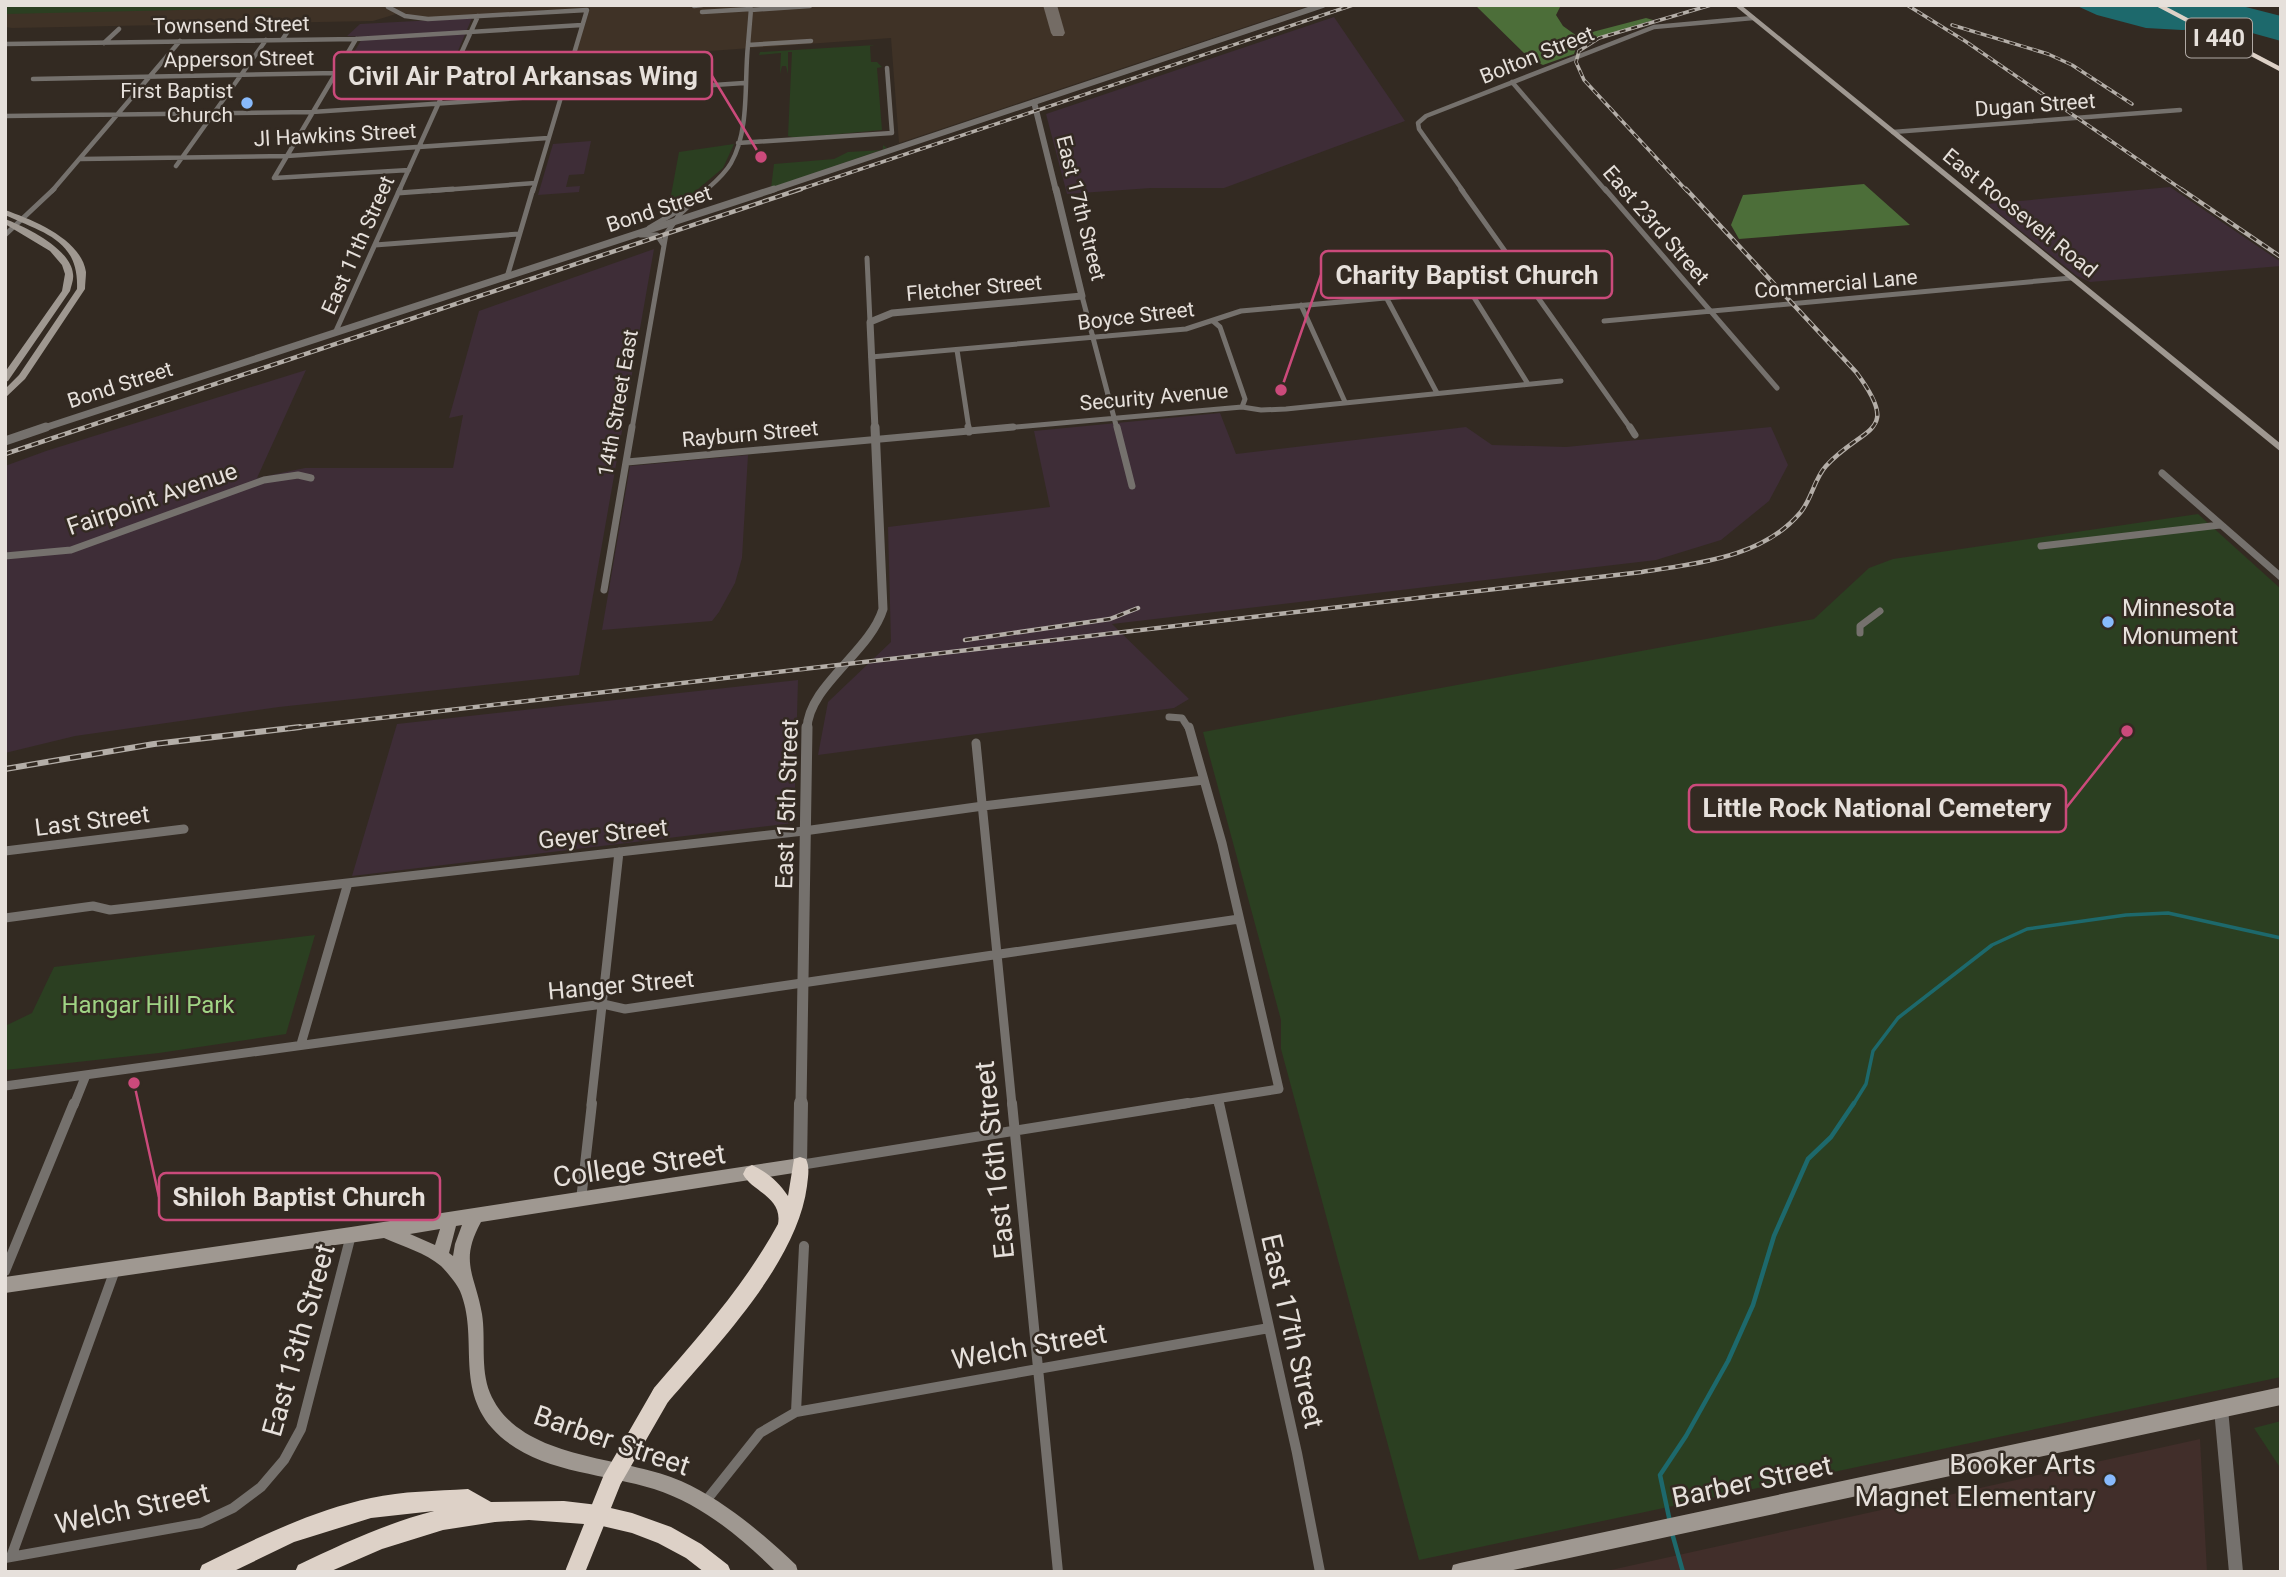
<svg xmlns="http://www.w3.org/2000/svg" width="2286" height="1577" font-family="Roboto,sans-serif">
<rect width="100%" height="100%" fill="#332a22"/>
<path fill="#3f3226" d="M5 5H1311L899 143 891 38 710 51 705 83 564 93 590 8 428 18 396 14 373 21 12 28 5 27Z"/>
<path fill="#3e2d37" d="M1334 17 1405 121 1224 188H1151L1067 194 1046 114Z
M472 18 452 65 343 71 363 37 347 36 360 24Z
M591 141 584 174 569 175 566 187 580 186 579 192 538 195 553 144Z
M2170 187 2281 262V266L2090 282 2077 276 1987 204Z
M654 249 579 675 279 707 75 736 5 753V466L46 451 306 370 257 478 305 468H453L463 415 449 418 479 311Z
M1220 413 1236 454 1466 427 1492 445 1566 447 1771 427 1788 465 1769 501 1721 540 1656 560 1112 624 1189 699 1174 708 818 755 828 702 891 642 888 527 1050 507 1034 431Z
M748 455 742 558 735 583 719 612 712 621 602 630 630 466Z
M798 680 794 823 352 876 397 724Z"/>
<path fill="#412e2a" d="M2200 1439 2207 1572H1602Z"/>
<path fill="#2b3f21" d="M5 5H396L5 14Z
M875 45 870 46 871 62H877L882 67 877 68 882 130 796 138 788 136 792 52H788V74L786 66H782L780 74 781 53 759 55 760 52Z
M734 144 723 168 672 211 669 206 679 152Z
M883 145 887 148 771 188 774 164 834 159 848 152 883 150Z
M2198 514 2281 589V1377L1419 1560 1281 1049V1020L1203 732 1814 619 1869 568 1893 559Z
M315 935 286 1034 159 1053 5 1070V1026L32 1013 54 967Z
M2281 1421V1469L2254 1428Z"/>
<path fill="#4c6e39" d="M1475 5H1561L1556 15 1563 26 1577 36 1646 18 1653 20 1577 45 1574 54 1543 65 1530 59Z
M1864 184 1910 225 1739 239 1731 225 1743 195Z"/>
<path fill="#1d696c" d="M2075 5H2238L2281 16V41L2234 28 2182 30 2146 28 2097 15Z"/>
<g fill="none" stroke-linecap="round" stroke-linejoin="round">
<path stroke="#1d696c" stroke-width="3.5" d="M1853 1105 1866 1084 1873 1051 1898 1018 1992 945 2027 929 2126 915 2168 913 2281 938"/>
<path stroke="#1d696c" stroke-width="4.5" d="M1670 1522 1660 1475 1686 1436 1728 1361 1753 1305 1774 1236 1808 1159 1831 1137 1854 1103
M1672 1533 1683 1572"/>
<path fill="#746c65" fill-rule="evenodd" d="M1043 5H1057L1065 33 1063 36H1053L1051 33Z"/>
<path stroke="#75716d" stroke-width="4.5" d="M694 6 702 5
M388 7 405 16 428 19 587 10 533 191
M751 10 810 6
M702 12 751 9 748 45
M356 39 274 178 409 170
M282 40 292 25
M104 43 119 29
M5 44 356 39 582 25
M33 79 336 73 572 58
M1512 82 1606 191
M5 116 312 112 744 83
M1893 132 2180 110
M738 143 892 133 887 68
M81 159 287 156 548 138
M176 166 266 40
M52 191 180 41
M399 191 478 16
M429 191 535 183
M705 191C714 183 725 174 731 163 750 130 744 81 748 45L811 41
M1463 191 1419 129 1418 123 1426 116 1654 27 1753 18"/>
<path stroke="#75716d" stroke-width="5" d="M1461 189 1631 429
M1605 189 1777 388
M398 193 453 189
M649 228 676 212
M5 235 54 189
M640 235H657L663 244
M375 245 519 234
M867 258 870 322
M507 277 533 189
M1470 291 1528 384
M1082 296 1117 429
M1386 297 1437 393
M1301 305 1345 402
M1213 321 1220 327 1245 399 1242 407
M1604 321 2071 278
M335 333 400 189
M957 350 969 429
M871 357 1186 329 1241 311 1528 285
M632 429 666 234 680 214 707 189
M993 429 1242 407 1261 410 1286 409 1561 381"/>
<path stroke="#75716d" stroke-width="7" d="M968 427 969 432
M1117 427 1132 486
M1630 427 1635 435
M627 462 1013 427
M2162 473 2281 577
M2041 546 2220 525
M5 556 71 550 264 480 298 475 311 478
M604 590 632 427
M1860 633V626L1880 611
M1169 717 1182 718 1189 729"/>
<path stroke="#75716d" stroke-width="9" d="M976 743 1012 1105
M5 851 184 829
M5 918 93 906 110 910 804 831 983 806 1204 780
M301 1044 348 883
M5 1086 603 1004 625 1009 1239 919
M1218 1101 1219 1105
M74 1105 86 1075
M591 1105 619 852
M1177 1105 1279 1089 1222 843 1189 727"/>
<path stroke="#75716d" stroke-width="10" d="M1012 1103 1058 1572
M1219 1103 1297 1453 1320 1572
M800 1165 1188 1103
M581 1200 592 1103
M5 1271 74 1103
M796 1412 804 1246
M705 1502 760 1433 796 1412 1269 1328
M11 1557 115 1270
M5 1558 201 1523 233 1508 261 1487 284 1460 301 1429 351 1235"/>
<path stroke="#75716d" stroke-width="6" d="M1034 102 1056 191
M769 191 1323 5"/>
<path stroke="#75716d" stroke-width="7" d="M41 429 774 189
M875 429 870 322 892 313 1082 296 1056 189"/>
<path stroke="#75716d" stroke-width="9" d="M5 441 46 427
M807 729C808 686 870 652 883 609L875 427"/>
<path stroke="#75716d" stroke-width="11" d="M801 1105 807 727"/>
<path stroke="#75716d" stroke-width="14" d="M800 1165 801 1103
M2221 1409 2236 1572"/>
<path fill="#9f9891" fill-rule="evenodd" d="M1734 5H1741L2281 444V452Z
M5 210C33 220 81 239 86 272 86 277 85 284 85 289L25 379 5 398V389L19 375 77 289C79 239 43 233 5 215Z
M5 219C26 227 71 249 73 274 74 280 71 286 70 291L8 381 5 382V372L62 291 65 274 62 265 50 251 5 224Z
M800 1158 805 1160 808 1165 805 1170 800 1172 481 1222C459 1262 475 1274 482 1314 486 1339 480 1368 490 1393 519 1461 621 1455 681 1481 725 1501 761 1532 796 1565L798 1572H776C741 1537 701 1504 654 1489 601 1472 532 1473 492 1428 455 1385 479 1337 460 1291 457 1284 447 1272 441 1266 426 1253 402 1246 384 1238L5 1293V1277L351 1227ZM462 1225 455 1244 453 1256 449 1253 456 1226ZM440 1229 435 1245 410 1234Z
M2281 1387V1405L1504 1572H1451L1453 1565 1460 1563Z"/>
<path fill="#ddd1c7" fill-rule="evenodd" d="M2154 5H2163L2281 67V72Z
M800 1157 806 1159C810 1168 808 1176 807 1186 797 1263 717 1345 668 1402L661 1405 654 1402 651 1395 654 1388C699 1336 745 1285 778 1224 783 1197 751 1191 743 1174L746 1168 752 1165C767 1172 779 1182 788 1196L794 1159Z
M468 1489 491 1502 564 1501 598 1505 632 1513 671 1527 701 1544 728 1565 731 1572H704L686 1558 658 1543 632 1533 598 1525 529 1520 495 1522 443 1530 382 1549 329 1572H295L298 1565C342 1544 387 1523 434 1511L371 1518 294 1542 232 1572H199L202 1565C257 1538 311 1511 371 1498 403 1491 436 1491 468 1489Z"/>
<g stroke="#b4aea8" stroke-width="3.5">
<path id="rail-far2" d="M1907 5 1965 41 2184 191
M1952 25 2048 54 2072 65 2132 104
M795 191 1353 5
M1687 191 1584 80 1576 62 1579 51 1599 38 1711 5"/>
</g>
<g stroke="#b4aea8" stroke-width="4.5">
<path id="rail-far1" d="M2181 189 2281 257
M5 454 801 189
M965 640 1110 619 1138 608
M285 729 1642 572C1697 563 1762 558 1800 513 1812 499 1814 479 1826 466 1863 425 1903 435 1856 372L1686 189"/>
</g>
<g stroke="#b4aea8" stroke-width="6">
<path id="rail" d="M5 769 154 744 300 727"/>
</g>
<use href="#rail-far2" stroke="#332a22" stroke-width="2" stroke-dasharray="6" stroke-linecap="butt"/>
<use href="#rail-far1" stroke="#332a22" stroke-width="2.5" stroke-dasharray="7" stroke-linecap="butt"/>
<use href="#rail" stroke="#332a22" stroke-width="3.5" stroke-dasharray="11" stroke-linecap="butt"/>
<path stroke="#ddd1c7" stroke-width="19" d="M575 1572 612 1480 661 1395"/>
</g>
<g fill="#88bafc" stroke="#332a22" stroke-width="2.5">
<circle cx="247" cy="103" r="7"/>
<circle cx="2108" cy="622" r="7"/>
<circle cx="2110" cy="1480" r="7"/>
</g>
<g text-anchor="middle" stroke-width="5" stroke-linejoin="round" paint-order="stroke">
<g font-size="21" fill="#e6e0db" stroke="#332a22">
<text transform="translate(231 25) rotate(-1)" y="7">Townsend Street</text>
<text transform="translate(1537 55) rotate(-22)" y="7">Bolton Street</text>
<text transform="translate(239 59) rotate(-1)" y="7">Apperson Street</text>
<text transform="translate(2035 105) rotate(-4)" y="7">Dugan Street</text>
<text transform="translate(335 135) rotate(-3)" y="7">Jl Hawkins Street</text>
<text transform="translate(1081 208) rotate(76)" y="7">East 17th Street</text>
<text transform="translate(659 209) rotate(-18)" y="7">Bond Street</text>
<text transform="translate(2020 213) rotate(39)" y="7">East Roosevelt Road</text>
<text transform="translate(1656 225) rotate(49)" y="7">East 23rd Street</text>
<text transform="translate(358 245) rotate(-66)" y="7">East 11th Street</text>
<text transform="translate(1836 284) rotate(-5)" y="7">Commercial Lane</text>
<text transform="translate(974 288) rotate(-5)" y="7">Fletcher Street</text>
<text transform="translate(1136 316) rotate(-7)" y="7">Boyce Street</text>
<text transform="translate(120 385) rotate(-18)" y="7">Bond Street</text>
<text transform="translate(1154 397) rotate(-5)" y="7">Security Avenue</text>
<text transform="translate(618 403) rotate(-80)" y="7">14th Street East</text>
<text transform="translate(750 434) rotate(-5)" y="7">Rayburn Street</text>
</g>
<g font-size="21" fill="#e6e0db" stroke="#332a22" text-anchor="end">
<text x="233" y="98">First Baptist<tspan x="233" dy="24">Church</tspan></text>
</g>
<rect fill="#332a22" stroke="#b0a9a4" stroke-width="2" x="2186" y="18.5" width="66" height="39" rx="5"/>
<g font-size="23" font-weight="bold" fill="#e6e0db">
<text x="2219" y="46">I 440</text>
</g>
<g font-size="24" fill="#e6e0db" stroke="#332a22">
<text transform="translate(152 499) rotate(-19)" y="8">Fairpoint Avenue</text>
<text transform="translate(787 804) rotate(-88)" y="8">East 15th Street</text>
<text transform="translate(92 821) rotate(-7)" y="8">Last Street</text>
<text transform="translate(603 834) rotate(-6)" y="8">Geyer Street</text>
<text transform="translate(621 985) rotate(-5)" y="8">Hanger Street</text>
</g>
<g font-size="24" fill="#e6e0db" stroke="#332a22" text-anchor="start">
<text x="2122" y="616">Minnesota<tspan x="2122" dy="28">Monument</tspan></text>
</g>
<g font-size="24" fill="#a0d485" stroke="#332a22">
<text x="148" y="1013">Hangar Hill Park</text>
</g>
<g font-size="28" fill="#e6e0db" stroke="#332a22">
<text transform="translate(994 1160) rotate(-96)" y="10">East 16th Street</text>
<text transform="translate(639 1165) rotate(-8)" y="10">College Street</text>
<text transform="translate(1293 1331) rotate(77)" y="10">East 17th Street</text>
<text transform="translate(298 1340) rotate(-74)" y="10">East 13th Street</text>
<text transform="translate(1029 1346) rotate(-10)" y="10">Welch Street</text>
<text transform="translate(612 1440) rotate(19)" y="10">Barber Street</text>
<text transform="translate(1752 1481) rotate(-12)" y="10">Barber Street</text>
<text transform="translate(132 1508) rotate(-12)" y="10">Welch Street</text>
</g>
<g font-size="28" fill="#e6e0db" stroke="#332a22" text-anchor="end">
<text x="2096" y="1474">Booker Arts<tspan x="2096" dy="32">Magnet Elementary</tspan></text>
</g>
</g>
<path fill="none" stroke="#cb4a7b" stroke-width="2.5" d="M761 157L712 76M1281 390L1321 275M2127 731L2066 808M134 1083L159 1197"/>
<g fill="#cb4a7b" stroke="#332a22" stroke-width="2.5">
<circle cx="761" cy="157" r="7"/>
<circle cx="1281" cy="390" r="7"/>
<circle cx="2127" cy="731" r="7"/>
<circle cx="134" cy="1083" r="7"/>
</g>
<g fill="#332a22" stroke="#cb4a7b" stroke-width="2.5">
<rect x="334" y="52" width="378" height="47" rx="7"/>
<rect x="1321" y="251" width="291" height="47" rx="7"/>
<rect x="1689" y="785" width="377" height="47" rx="7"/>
<rect x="159" y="1173" width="281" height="47" rx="7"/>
</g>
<g font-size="26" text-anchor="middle" font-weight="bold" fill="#e6e0db">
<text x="523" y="85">Civil Air Patrol Arkansas Wing</text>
<text x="1467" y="284">Charity Baptist Church</text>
<text x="1877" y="817">Little Rock National Cemetery</text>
<text x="299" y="1206">Shiloh Baptist Church</text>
</g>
<rect width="2286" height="1577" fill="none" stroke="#e6e0db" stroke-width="14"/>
</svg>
